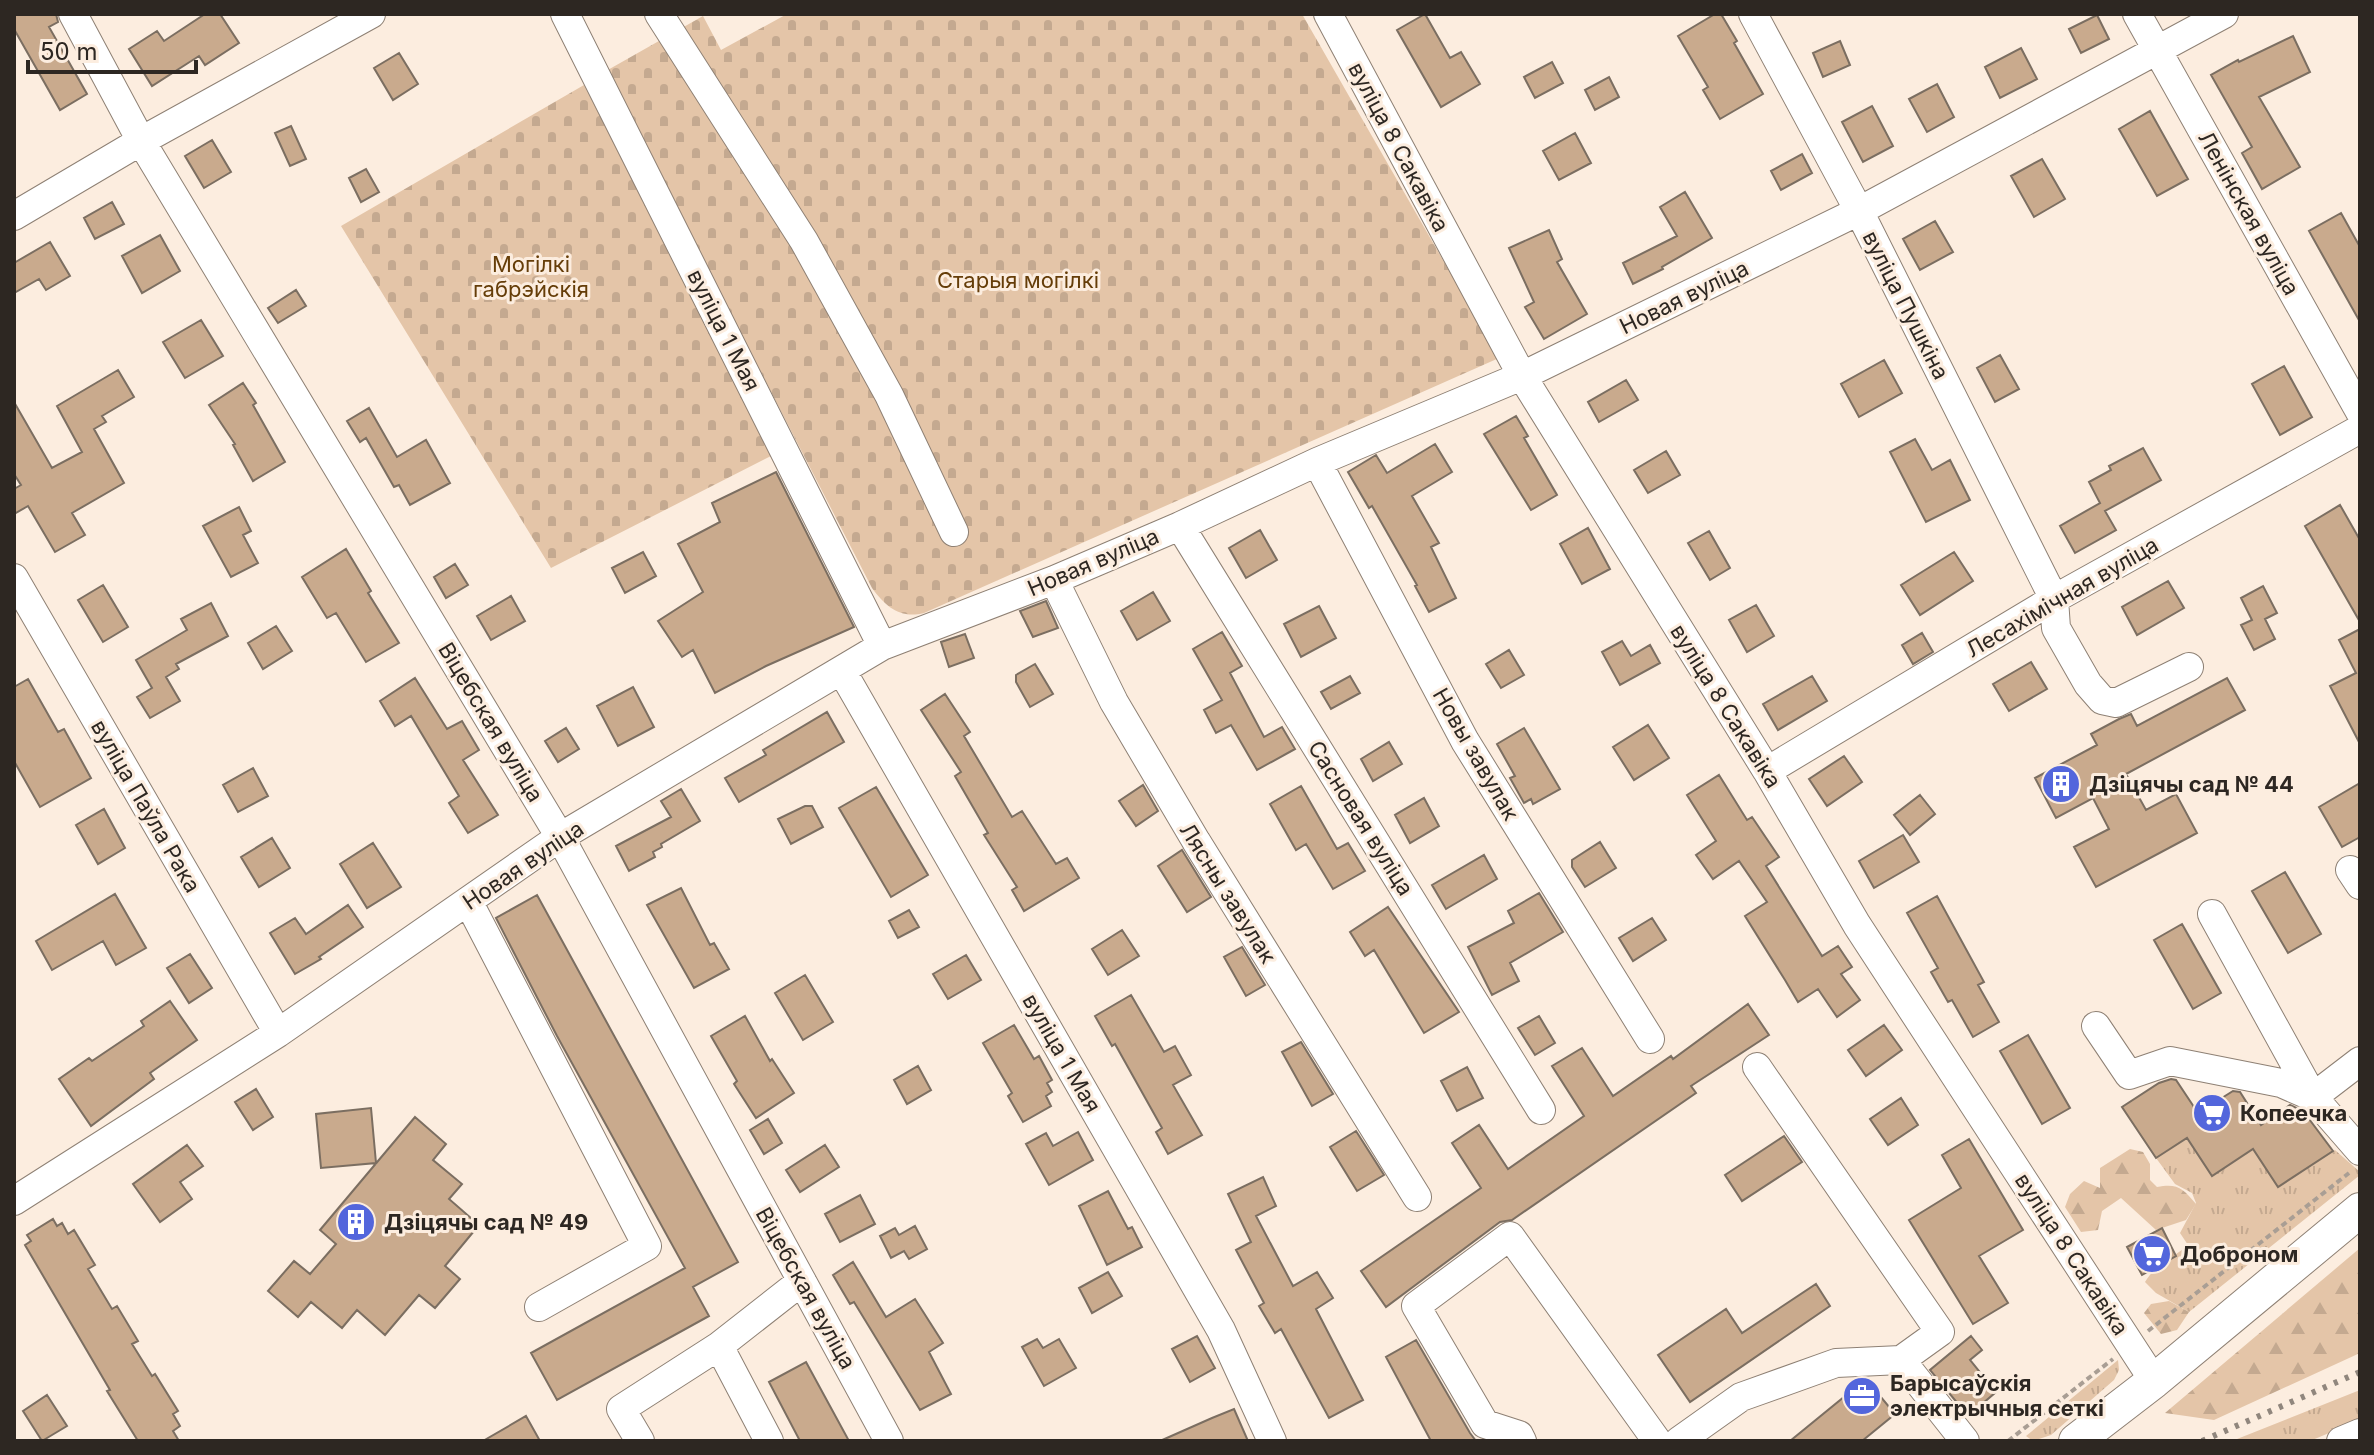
<svg xmlns="http://www.w3.org/2000/svg" width="2374" height="1455" font-family="Inter,sans-serif">
<defs>
<pattern id="grass-tufts" width="24" height="20" patternUnits="userSpaceOnUse" patternTransform="scale(2)"><rect width="24" height="20" fill="#e4c5a8"/><path d="M3 7l-1-3M5 7V3M7 7l1-3M15 17l-1-3M17 17v-4M19 17l1-3" fill="none" stroke="#c4a990"/></pattern>
<pattern id="forest-firs" width="22" height="20" patternUnits="userSpaceOnUse" patternTransform="scale(2)"><rect width="22" height="20" fill="#e4c5a8"/><path d="M5 1l3.5 6h-7zM16 11l3.5 6h-7z" fill="#c4a990"/></pattern>
<pattern id="cemetery-stones" width="16" height="16" patternUnits="userSpaceOnUse" patternTransform="scale(2)"><rect width="16" height="16" fill="#e4c5a8"/><path d="M2 7V4a2 2 0 0 1 4 0v3zM10 15v-3a2 2 0 0 1 4 0v3z" fill="#c4a990"/></pattern>
</defs>
<rect width="100%" height="100%" fill="#fceddf"/>
<path fill="url(#grass-tufts)" d="M2187 1138 2212 1176 2253 1149 2278 1187 2335 1150 2360 1172V1175L2189 1312 2156 1293 2145 1282C2155 1265 2173 1258 2188 1245L2180 1233 2196 1203 2192 1193 2175 1184 2156 1158Z
M2118 1360 2119 1370 2114 1380 2051 1435 2033 1441 2026 1436Z
M2360 1390V1420L2310 1441H2232Z"/>
<path fill="url(#forest-firs)" d="M2130 1149 2143 1152 2150 1164V1180L2157 1187C2177 1183 2183 1188 2196 1204L2186 1220 2156 1230 2121 1198 2102 1211 2098 1230 2081 1232 2065 1207 2070 1194 2084 1181 2100 1188V1168Z
M2360 1248V1353L2214 1420 2165 1413Z
M2169 1301 2189 1312 2177 1330 2161 1334 2144 1313 2151 1304Z"/>
<path fill="url(#cemetery-stones)" d="M787 14H1302L1499 358 924 613C900 619 886 607 872 588L606 71 703 16 721 50Z
M584 85 775 454 551 568 341 226Z"/>
<path fill="#c9aa8d" stroke="#7b6e61" stroke-width="2" d="M14 14H56L58 22 49 27 87 94 60 110 14 29Z
M205 14H220L239 43 205 65 199 56 152 86 129 49 157 31 164 41Z
M1425 14 1450 58 1461 52 1480 84 1441 107 1397 30Z
M1715 14H1721L1737 41 1734 43 1763 94 1720 119 1703 90 1708 87 1678 36Z
M2097 15 2109 39 2081 53 2069 29Z
M2293 36 2310 72 2259 97 2300 167 2262 189 2242 153 2252 147 2211 75 2238 60 2239 62Z
M1840 41 1850 65 1823 77 1813 53Z
M2021 48 2037 79 2000 98 1985 67Z
M399 53 418 84 393 100 374 68Z
M1552 62 1563 83 1535 98 1524 77Z
M1609 77 1619 97 1595 110 1585 90Z
M1937 84 1954 117 1927 132 1909 99Z
M1872 106 1893 146 1863 162 1842 122Z
M2150 111 2188 179 2157 196 2119 129Z
M291 126 306 159 290 166 275 133Z
M1575 133 1591 163 1559 180 1543 151Z
M212 140 231 172 204 188 185 156Z
M1802 154 1812 173 1781 190 1771 171Z
M2042 159 2065 199 2034 217 2011 176Z
M366 169 379 192 361 202 349 178Z
M1685 192 1712 238 1662 267 1663 269 1633 284 1623 263 1677 236 1660 207Z
M112 202 124 224 95 239 84 218Z
M2341 213 2360 247V322L2309 231Z
M1935 221 1953 252 1920 270 1903 239Z
M1549 230 1562 259 1557 262 1587 314 1544 339 1525 307 1534 302 1509 248Z
M160 235 180 271 142 293 122 256Z
M50 242 70 276 46 290 39 279 14 293V263Z
M296 290 306 306 278 323 268 308Z
M201 320 223 356 185 378 163 342Z
M2000 355 2019 389 1995 402 1977 368Z
M1884 360 1902 393 1859 417 1841 384Z
M2284 366 2312 417 2280 435 2252 384Z
M118 370 134 397 102 416 106 422 94 429 124 483 72 513 85 535 55 552 28 506 14 514V489L21 485 14 474V402L52 468 82 452 57 406Z
M1626 380 1638 400 1599 422 1588 402Z
M243 383 256 403 253 405 285 462 253 481 233 445 235 444 209 405Z
M369 408 397 457 426 440 450 483 410 505 399 485 394 487 366 438 360 442 347 421Z
M1516 416 1528 436 1524 438 1557 495 1531 510 1484 434Z
M1915 439 1932 470 1950 460 1970 500 1926 522 1890 452Z
M1435 444 1452 472 1412 496 1439 543 1431 547 1456 598 1429 612 1415 586 1417 585 1372 506 1369 508 1348 472 1376 455 1387 473Z
M2143 448 2161 480 2105 511 2116 530 2075 553 2060 526 2100 503 2089 482 2111 470 2109 466Z
M1666 451 1680 475 1648 493 1634 470Z
M776 472 854 627 766 666 715 693 693 650 682 657 658 621 703 592 678 544 720 522 712 503Z
M2340 505 2360 540V622L2305 526Z
M239 507 251 531 243 535 258 563 231 577 203 526Z
M1588 528 1610 569 1582 584 1560 544Z
M1260 530 1277 560 1246 578 1229 548Z
M1709 531 1730 568 1710 580 1688 543Z
M346 549 371 591 368 593 399 643 366 662 336 613 327 618 302 577Z
M643 552 656 576 625 593 612 568Z
M1954 552 1973 581 1920 615 1901 585Z
M455 564 468 585 446 598 434 577Z
M2168 581 2184 608 2137 635 2122 607Z
M103 585 128 627 103 642 78 600Z
M2263 586 2277 613 2265 619 2275 639 2254 650 2241 625 2252 620 2241 598Z
M1153 592 1170 621 1137 640 1121 611Z
M511 596 525 621 491 640 477 616Z
M1046 601 1058 628 1033 637 1020 611Z
M211 603 228 636 176 664 179 669 166 677 180 701 150 718 137 697 152 688 136 660 187 630 181 619Z
M1756 605 1774 636 1747 652 1729 620Z
M1319 606 1336 638 1301 657 1284 624Z
M276 626 292 651 263 669 248 643Z
M2360 629V744L2330 686 2356 673 2339 640Z
M1222 632 1242 666 1230 673 1264 737 1282 727 1295 749 1257 770 1231 725 1216 733 1204 710 1222 700 1193 649Z
M1922 633 1933 652 1913 664 1902 645Z
M965 634 974 658 949 667 941 642Z
M1622 641 1631 656 1650 645 1660 663 1620 685 1602 652Z
M1509 650 1524 675 1501 688 1486 664Z
M2031 662 2047 689 2009 711 1993 684Z
M1035 664 1053 694 1030 707 1016 682V675Z
M1350 676 1360 693 1331 709 1321 692Z
M1812 676 1827 701 1778 730 1763 704Z
M415 678 447 729 462 721 479 750 463 760 498 815 468 833 449 803 459 796 411 716 395 726 380 701Z
M2227 678 2245 710 2126 774 2146 810 2176 794 2197 833 2096 887 2074 847 2109 829 2093 798 2056 818 2035 778 2097 745 2091 734 2119 719 2131 714 2137 726Z
M28 679 58 732 64 729 91 778 40 807 14 761V687Z
M633 687 654 727 618 746 597 706Z
M945 694 970 732 964 736 1012 817 1022 811 1056 864 1067 858 1079 878 1024 911 1012 890 1017 887 984 835 988 833 955 776 961 772 921 710Z
M827 712 844 742 739 802 725 778 766 755 763 750Z
M1648 725 1669 758 1634 780 1613 747Z
M566 728 579 749 558 762 545 741Z
M1524 728 1560 789 1533 804 1531 799 1524 803 1510 778 1515 776 1497 744Z
M1389 742 1402 764 1373 781 1361 759Z
M1844 756 1862 782 1827 806 1809 779Z
M253 768 268 796 238 812 223 785Z
M1719 775 1747 820 1752 817 1779 857 1766 866 1822 956 1838 946 1852 967 1841 974 1860 1000 1837 1017 1818 989 1798 1002 1785 980 1745 916 1767 902 1739 861 1713 879 1696 855 1716 841 1687 795Z
M2360 783V837L2342 847 2319 807Z
M1143 785 1158 811 1136 826 1119 801Z
M1301 786 1337 849 1348 843 1365 871 1333 889 1306 844 1296 850 1270 804Z
M876 787 928 875 891 897 839 808Z
M681 789 700 821 661 844 662 847 653 852 655 857 629 871 616 846 671 817 661 801Z
M1920 795 1935 814 1910 835 1894 815Z
M1424 798 1439 826 1410 843 1395 815Z
M805 806H812L823 827 791 844 778 819Z
M104 809 125 848 98 864 76 825Z
M1903 835 1919 862 1874 888 1859 861Z
M272 838 290 868 259 887 241 857Z
M1600 842 1616 868 1585 887 1572 867V860Z
M373 843 401 887 367 908 340 864Z
M1182 850 1211 897 1187 912 1158 866Z
M1484 855 1497 879 1446 909 1432 885Z
M2285 872 2321 934 2288 953 2252 891Z
M681 888 710 945 714 943 729 969 694 988 647 905Z
M1539 893 1563 932 1510 963 1519 981 1492 995 1468 947 1514 923 1508 911Z
M115 894 146 948 116 965 103 941 52 970 36 941Z
M537 895 738 1262 693 1287 709 1316 557 1400 531 1353 685 1268 557 1036 496 918Z
M1937 896 1984 982 1978 985 1999 1022 1973 1037 1952 1000 1948 1002 1931 972 1938 968 1907 913Z
M348 905 363 927 319 957 321 959 295 974 270 933 295 918 306 934Z
M1388 907 1459 1012 1424 1033 1374 950 1365 956 1350 932Z
M909 910 919 927 898 938 889 921Z
M1652 918 1666 940 1633 961 1619 938Z
M2182 924 2221 993 2193 1009 2154 940Z
M1122 930 1139 956 1108 975 1092 949Z
M1242 947 1265 985 1246 996 1224 957Z
M190 954 212 988 189 1003 167 968Z
M966 955 981 980 948 999 933 974Z
M805 975 833 1022 803 1040 775 993Z
M1131 995 1164 1052 1175 1046 1191 1075 1173 1085 1202 1135 1168 1154 1156 1132 1162 1128 1115 1044 1112 1046 1095 1016Z
M170 1001 197 1040 150 1073 154 1079 91 1126 59 1079 89 1058 92 1061 144 1026 141 1021Z
M1748 1004 1769 1035 1691 1086 1696 1093 1512 1220 1500 1222 1386 1307 1361 1271 1481 1188 1452 1143 1479 1125 1508 1169 1584 1116 1552 1066 1582 1048 1613 1096 1671 1056 1673 1059Z
M745 1016 770 1061 772 1059 794 1093 756 1118 734 1084 737 1081 711 1036Z
M1539 1016 1555 1043 1535 1055 1518 1028Z
M1014 1025 1034 1059 1039 1056 1052 1080 1047 1083 1052 1092 1046 1096 1051 1106 1023 1122 1008 1096 1012 1093 983 1043Z
M1884 1025 1902 1050 1866 1076 1848 1050Z
M2028 1035 2070 1108 2042 1124 2000 1051Z
M1301 1042 1333 1094 1312 1106 1282 1052Z
M918 1066 931 1090 907 1104 894 1080Z
M1467 1067 1483 1098 1457 1111 1441 1081Z
M2171 1079 2176 1080 2198 1113 2233 1091 2240 1092 2261 1125 2290 1105 2303 1111 2333 1151 2278 1187 2253 1149 2212 1176 2187 1138 2156 1158 2122 1107 2159 1083Z
M256 1089 273 1117 253 1130 235 1102Z
M1901 1098 1918 1125 1888 1145 1870 1119Z
M371 1108 376 1163 321 1168 316 1114Z
M415 1117 446 1144 433 1160 462 1184 449 1199 479 1225 445 1266 460 1279 435 1308 419 1295 385 1335 357 1310 342 1328 311 1302 298 1317 268 1291 294 1261 310 1274 336 1244 320 1230Z
M768 1119 782 1143 764 1154 750 1130Z
M1356 1131 1384 1175 1357 1191 1330 1147Z
M1078 1132 1093 1160 1049 1185 1026 1144 1046 1133 1053 1146Z
M1784 1136 1802 1162 1742 1201 1725 1175Z
M1969 1139 2023 1230 1979 1256 2008 1303 1973 1324 1909 1220 1961 1188 1942 1155Z
M187 1145 203 1166 180 1182 192 1199 160 1222 133 1184Z
M825 1145 839 1167 800 1192 786 1170Z
M1263 1177 1276 1206 1256 1216 1293 1286 1317 1272 1333 1298 1316 1309 1363 1400 1329 1418 1281 1329 1275 1333 1259 1306 1264 1303 1236 1250 1251 1242 1228 1194Z
M1108 1191 1128 1229 1132 1227 1142 1247 1107 1265 1079 1206Z
M860 1195 875 1224 840 1242 825 1214Z
M53 1219 57 1226 62 1223 68 1234 74 1230 95 1265 88 1269 112 1309 117 1306 138 1341 132 1344 152 1376 155 1374 178 1411 173 1414 180 1426 173 1431 179 1441H138L107 1391 110 1390 25 1245 31 1241 27 1235Z
M915 1226 927 1249 909 1259 904 1251 891 1258 880 1236 895 1228 899 1235Z
M2162 1228 2176 1256 2142 1275 2127 1247Z
M853 1262 886 1317 915 1299 943 1343 929 1352 951 1394 920 1410 854 1302 850 1304 833 1275Z
M1108 1272 1122 1296 1092 1313 1079 1288Z
M1816 1284 1830 1306 1690 1402 1658 1355 1726 1309 1742 1333Z
M1197 1336 1215 1368 1190 1382 1172 1349Z
M1971 1336 1982 1350 1970 1360 1996 1392 1968 1416 1930 1370Z
M1037 1339 1043 1348 1059 1339 1076 1368 1044 1386 1022 1347Z
M1416 1340 1470 1433 1476 1441H1431L1386 1357Z
M806 1362 849 1441H800L769 1382Z
M1866 1379 1895 1414 1862 1441H1790Z
M47 1395 67 1426 42 1441 23 1411Z
M1234 1409 1248 1441H1160L1212 1418Z
M526 1416 540 1441H483Z"/>
<g fill="none" stroke-linecap="round" stroke-linejoin="round">
<g stroke="#8e8074" stroke-width="30">
<path id="minor" d="M73 14 141 141 560 837 889 1441
M565 14 882 646
M659 14 804 241 889 395 954 532
M1328 14 1522 376 1767 771 1857 925 2154 1381
M1753 14 1859 211 2054 599 2056 628 2088 684 2102 700 2116 703 2189 667
M2137 14 2360 412
M14 216 141 141 371 14
M1317 462 1465 741 1650 1039
M1180 526 1541 1110
M14 578 278 1033
M1054 580 1114 702 1196 841 1417 1197
M842 671 1221 1330 1272 1441
M1767 771 2054 599 2360 429
M2350 870 2360 885
M468 901 647 1246 539 1307
M2212 914 2313 1097 2360 1151
M2096 1026 2129 1075 2170 1061 2281 1083 2313 1097 2360 1061
M1757 1067 1940 1332 1901 1360
M14 1201 278 1033 560 837 882 646 1054 580 1180 526 1317 462 1522 376 1859 211 2224 14
M719 1346 802 1281
M640 1441 621 1409 719 1346 769 1441
M1522 1441 1519 1435 1485 1424 1416 1306 1510 1236 1657 1441
M1679 1441 1741 1397 1836 1363 1901 1360 1965 1441
M2341 1441 2360 1433"/>
</g>
<g stroke="#8e8074" stroke-width="36">
<path id="major" d="M2076 1441 2154 1381 2360 1210"/>
</g>
<path stroke="#a99e94" stroke-width="4" stroke-dasharray="6 4" stroke-linecap="butt" d="M2148 1331 2349 1173
M2008 1441 2113 1359"/>
<use href="#minor" stroke="#fff" stroke-width="28"/>
<use href="#major" stroke="#fff" stroke-width="34"/>
<path stroke="#90867d" stroke-width="6" stroke-dasharray="4 8" stroke-linecap="butt" d="M2202 1441 2360 1372"/>
</g>
<defs>
<g id="building-disc" transform="scale(2)"><circle r="9.5" fill="#5366dc" stroke="#fceddf"/><path d="M-4-6H4V6H1V3H-1V6H-4ZM-2.5-4.3h1.7v1.8h-1.7ZM.8-4.3h1.7v1.8H.8ZM-2.5-1h1.7V.8h-1.7ZM.8-1h1.7V.8H.8Z" fill="#fff"/></g>
<g id="supermarket-disc" transform="scale(2)"><circle r="9.5" fill="#5366dc" stroke="#fceddf"/><path d="M-6-5.5h2.5l.6 2H6L4.5 2H-2.5L-4.4-4H-6ZM-1.5 3.2a1.3 1.3 0 1 0 .1 0ZM3 3.2a1.3 1.3 0 1 0 .1 0Z" fill="#fff"/></g>
<g id="office-disc" transform="scale(2)"><circle r="9.5" fill="#5366dc" stroke="#fceddf"/><path d="M-6-3h4V-5.5h4V-3h4V5H-6ZM-1-4.5V-3h2v-1.5ZM-6 0V1H6V0Z" fill="#fff"/></g>
</defs>
<g fill-rule="evenodd">
<use href="#building-disc" x="2061" y="784"/>
<use href="#supermarket-disc" x="2212" y="1113"/>
<use href="#building-disc" x="356" y="1222"/>
<use href="#supermarket-disc" x="2152" y="1254"/>
<use href="#office-disc" x="1862" y="1396"/>
</g>
<g text-anchor="middle" stroke-width="6" stroke-linejoin="round" paint-order="stroke">
<g font-size="22" fill="#2d2722" stroke="#fceddf">
<text transform="translate(1399 147) rotate(62)" y="8">вуліца 8 Сакавіка</text>
<text transform="translate(2249 213) rotate(61)" y="8">Ленінская вуліца</text>
<text transform="translate(1684 297) rotate(-26)" y="8">Новая вуліца</text>
<text transform="translate(1906 305) rotate(63)" y="8">вуліца Пушкіна</text>
<text transform="translate(724 330) rotate(63)" y="8">вуліца 1 Мая</text>
<text transform="translate(1093 562) rotate(-23)" y="8">Новая вуліца</text>
<text transform="translate(2062 597) rotate(-30)" y="8">Лесахімічная вуліца</text>
<text transform="translate(1726 706) rotate(58)" y="8">вуліца 8 Сакавіка</text>
<text transform="translate(491 722) rotate(59)" y="8">Віцебская вуліца</text>
<text transform="translate(1476 754) rotate(60)" y="8">Новы завулак</text>
<text transform="translate(146 806) rotate(60)" y="8">вуліца Паўла Рака</text>
<text transform="translate(1361 818) rotate(58)" y="8">Сасновая вуліца</text>
<text transform="translate(523 865) rotate(-34)" y="8">Новая вуліца</text>
<text transform="translate(1228 893) rotate(58)" y="8">Лясны завулак</text>
<text transform="translate(1062 1053) rotate(60)" y="8">вуліца 1 Мая</text>
<text transform="translate(2072 1254) rotate(57)" y="8">вуліца 8 Сакавіка</text>
<text transform="translate(806 1288) rotate(61)" y="8">Віцебская вуліца</text>
</g>
<g font-size="22" fill="#653d08" stroke="#fceddf">
<text x="531" y="272">Могілкі<tspan x="531" dy="25">габрэйскія</tspan></text>
<text x="1018" y="288">Старыя могілкі</text>
</g>
<g font-size="22" font-weight="bold" fill="#2d2722" stroke="#fceddf" text-anchor="start">
<text x="2089" y="792">Дзіцячы сад № 44</text>
<text x="2240" y="1121">Копеечка</text>
<text x="384" y="1230">Дзіцячы сад № 49</text>
<text x="2180" y="1262">Доброном</text>
<text x="1890" y="1391">Барысаўскія<tspan x="1890" dy="25">электрычныя сеткі</tspan></text>
</g>
</g>
<rect width="2374" height="1455" fill="none" stroke="#2d2722" stroke-width="32"/>
<path d="M28 60v12h168v-12" fill="none" stroke="#2d2722" stroke-width="4"/>
<text x="40" y="60" font-size="24" fill="#2d2722" stroke="#fceddf" stroke-width="6" paint-order="stroke">50 m</text>
</svg>
